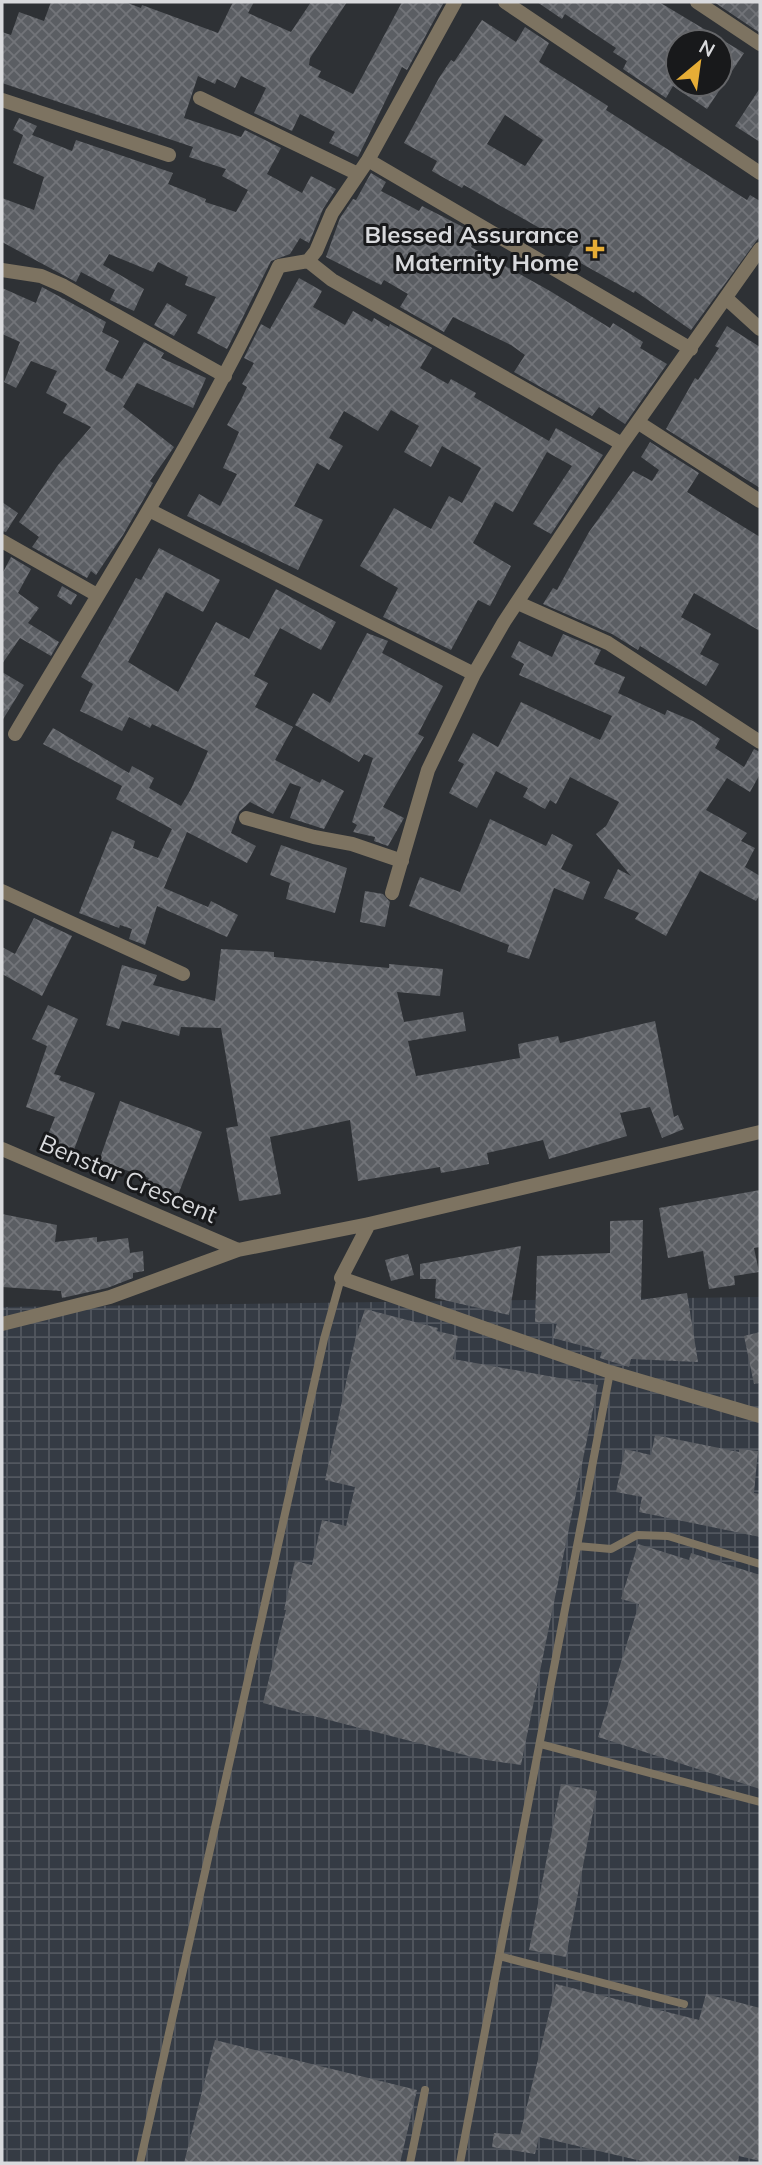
<svg xmlns="http://www.w3.org/2000/svg" width="762" height="2165" font-family="Mulish,sans-serif">
<defs>
<pattern id="industrial-grid" width="8" height="8" patternUnits="userSpaceOnUse" patternTransform="scale(1.75)"><rect width="8" height="8" fill="#353b44"/><path d="M0 4h8M4 0v8" fill="none" stroke="#52575f"/></pattern>
<pattern id="building-cross-hatch" width="8" height="8" patternUnits="userSpaceOnUse" patternTransform="scale(1.75)"><rect width="8" height="8" fill="#5b5e63"/><path d="M0 0l8 8M0 8l8-8" fill="none" stroke="#727479"/></pattern>
</defs>
<rect width="100%" height="100%" fill="#2e3135"/>
<path fill="url(#industrial-grid)" d="M760 1297V2163H2V1307Z"/>
<path fill="url(#building-cross-hatch)" fill-rule="evenodd" d="M51 2H125L141 8 142 5 218 33 233 2H254L248 13 291 32 311 2H347L310 58 309 65 321 71 318 77 353 94 402 2H444L407 70 402 67 358 157 329 143 335 132 300 114 292 131 254 113 266 88 241 76 235 88 217 79 215 84 198 76 184 118 241 137 245 130 281 148 267 174 302 193 311 176 336 189 323 209 309 243 300 238 290 254 271 261 227 349 197 333 216 297 185 285 188 277 158 262 153 272 109 254 103 265 144 289 134 311 110 300 115 290 81 272 76 282 2 242V198L34 210 44 177 13 163 23 135 13 130 19 118 37 126 32 135 72 151 76 140 173 173 168 184 206 199 205 202 236 212 248 190 222 176 226 169 189 157 193 147 2 83V32L11 35 19 12 44 21Z
M537 2H659L744 53 707 109 673 86 666 98 623 69 627 61 613 52 616 48 565 14 562 19ZM678 42H720V84H675L678 80Z
M714 2H760V33Z
M482 20 516 42 525 27 549 43 539 62 608 106 606 110 747 200 750 195 760 201V236L691 330 635 291 634 293 568 256 573 247 464 185 462 188 432 171 437 161 404 143 439 78 451 60 454 62ZM505 115 543 140 525 166 487 144Z
M760 88V142L735 126Z
M371 173 386 182 381 191 419 211 422 206 465 228 477 236 471 247 550 291 610 328 613 323 643 342 640 348 667 364 625 424 599 407 592 416 514 372 525 355 511 345 453 317 444 332 400 307 408 294 384 280 381 285 373 281 326 257 340 218 353 199 356 200Z
M299 278 322 291 313 307 345 325 353 311 372 322 374 318 389 327 390 324 432 348 420 368 448 384 451 379 476 393 474 397 549 441 556 428 603 455 551 534 533 524 572 466 547 452 513 512 495 502 473 543 511 566 490 606 478 600 451 650 383 617 398 588 360 566 394 508 431 529 449 496 462 503 481 468 442 446 431 467 404 452 419 426 391 410 378 431 344 411 329 438 343 446 329 470 317 463 294 506 323 520 298 570 187 516 199 494 220 506 237 474 223 468 239 432 227 425 241 400 247 387 242 384 254 363 244 358 261 324 270 329Z
M42 287 106 322 102 332 119 341 105 370 122 379 144 342 164 353 161 358 206 378 193 408 137 383 123 407 174 447 150 481 153 483 123 535 96 575 91 571 87 578 32 547 39 537 19 522 58 465 91 427 63 413 67 404 46 393 57 371 31 361 16 388 4 382 20 342 2 334V288L36 303Z
M167 303 187 315 174 336 154 325Z
M727 326 760 347V488L666 429 695 378 698 380 719 348 715 346Z
M650 442 699 473 687 492 760 537V631L694 593 681 617 711 634 700 654 719 664 706 686 640 646 638 650 612 634 543 604 553 588 557 590 589 532 633 471 652 481 659 470 641 457Z
M2 502 18 513 6 532 2 531Z
M159 548 220 580 203 612 166 592 128 662 178 692 216 622 249 639 276 589 336 622 321 650 280 628 254 676 268 683 255 707 293 727 275 760 320 783 322 779 344 791 324 829 290 818 301 787 290 783 273 814 250 802 239 812 231 833 256 846 247 863 187 832 164 888 208 907 211 901 238 915 227 937 157 906 145 945 129 939 132 929 120 925 119 928 79 913 112 831 135 841 133 848 158 858 172 829 116 799 122 786 43 744 53 728 129 773 132 766 154 778 149 788 181 806 191 789 208 751 152 724 150 728 129 717 122 731 80 711 93 684 81 677 136 578 141 580Z
M11 557 31 569 18 593 39 608 28 623 59 642 51 656 20 638 2 664V574Z
M62 586 77 595 71 605 57 596Z
M367 633 388 641 382 653 443 686 418 734 424 737 383 807 404 818 388 846 374 841 375 837 353 832 357 825 352 822 373 758 364 754 359 762 295 725 313 693 330 703Z
M563 634 601 650 594 664 625 677 618 693 665 715 667 710 693 721 720 739 715 748 744 767 754 749 760 752V774L750 792 727 778 706 810 747 833 741 841 755 848 745 867 760 876V894L756 901 700 871 666 936 635 919 639 913 604 898 618 869 631 876 596 834 606 826 619 802 570 777 556 804 550 800 545 809 523 797 528 788 496 771 477 808 449 793 464 764 458 761 473 733 498 747 521 702 600 740 612 716 519 675 524 664 511 657 519 641 552 657Z
M2 672 24 685 2 721Z
M490 819 546 846 552 834 573 845 561 869 590 882 583 900 554 888 529 959 507 952 509 945 409 906 420 877 460 892Z
M281 845 347 868 335 913 286 899 290 883 270 875Z
M365 891 383 894 390 902 385 927 360 922Z
M34 918 72 936 42 996 2 974V947L15 954Z
M221 949 274 952V957L389 968V964L443 969 440 996 397 992 404 1022 463 1012 466 1031 408 1041 416 1076 520 1058 518 1044 558 1036 560 1043 655 1021 674 1117 678 1115 684 1129 662 1138 650 1107 620 1113 627 1136 549 1159 543 1140 487 1153 489 1164 441 1173 440 1167 358 1181 350 1120 270 1137 281 1194 239 1201 226 1128 238 1126 221 1028 181 1027 179 1036 122 1021 119 1029 106 1025 122 965 157 975 153 985 215 1001Z
M48 1005 78 1019 54 1074 61 1076 59 1080 95 1093 72 1155 44 1145 55 1117 26 1107 47 1046 32 1039Z
M120 1101 202 1132 178 1195 146 1183 149 1178 99 1161Z
M760 1190V1247L754 1248 759 1272 734 1276 735 1285 709 1289 703 1251 668 1258 659 1208Z
M2 1214 57 1225 55 1242 97 1237V1242L128 1238 130 1253 143 1251 144 1271 133 1273V1278L107 1288 62 1298 61 1291 2 1287Z
M643 1220 641 1300 687 1293 698 1362 631 1359 629 1367 600 1358 602 1351 553 1338 557 1323 535 1322 537 1256 610 1253V1221Z
M521 1246 509 1315 435 1298 436 1279H420V1264Z
M408 1254 414 1275 391 1281 385 1260Z
M365 1309 438 1328 437 1331 458 1336 453 1359 598 1385 521 1765 480 1759 263 1703 286 1610H284L295 1561 312 1565 322 1520 346 1526 355 1487 325 1480 356 1336Z
M760 1332V1383L754 1384 744 1336Z
M655 1435 739 1452V1449L758 1451 754 1493 760 1494V1537L639 1512 642 1497 616 1492 625 1449 651 1455Z
M638 1544 689 1560 691 1553 760 1575V1789L598 1737 639 1604 621 1599Z
M561 1784 597 1791 566 1957 529 1950Z
M556 1984 699 2020 706 1994 760 2008V2161L739 2156 738 2163H650L539 2137 535 2154 492 2147 494 2133 520 2135Z
M215 2040 417 2090 400 2163H184Z"/>
<g fill="none" stroke-linecap="round" stroke-linejoin="round">
<path stroke="#7d7361" stroke-width="8" d="M577 1546 611 1549 637 1535 668 1536 760 1564
M540 1744 760 1802
M499 1956 684 2004
M140 2163 324 1339 341 1278
M410 2163 425 2090
M460 2163 610 1372"/>
<path stroke="#7d7361" stroke-width="14" d="M505 2 760 173
M697 2 760 44
M200 98 358 174
M2 100 169 155
M368 160 691 349
M308 261 332 280 622 444
M2 270 41 276 64 286 225 376
M727 299 760 329
M639 423 760 501
M151 511 474 674
M2 541 97 595
M518 603 608 643 760 742
M15 734C106 580 203 429 279 266L308 261 316 251 332 213 368 160 455 2
M246 818 314 837 352 844 402 861
M2 891 183 974
M392 893 428 770 474 674 504 622 622 444 760 249
M2 1149 238 1250
M369 1224 341 1278 610 1372 760 1416
M2 1324 110 1297 238 1250 369 1224 760 1132"/>
</g>
<path fill="#e6ad36" stroke="#18191b" stroke-width="2.5" d="M591.5 238.5h7v7h7v7h-7v7h-7v-7h-7v-7h7z"/>
<g text-anchor="middle" stroke-width="6" stroke-linejoin="round" paint-order="stroke">
<g font-size="24" font-weight="bold" fill="#d9dadd" stroke="#18191b" text-anchor="end">
<text x="579" y="243">Blessed Assurance<tspan x="579" dy="28">Maternity Home</tspan></text>
</g>
<g font-size="24" fill="#d9dadd" stroke="#18191b">
<text transform="translate(128 1179) rotate(23)" y="8">Benstar Crescent</text>
</g>
</g>
<rect width="762" height="2165" fill="none" stroke="#d9dadd" stroke-width="7"/>
<g transform="translate(699 63) rotate(29)"><circle r="33" fill="#18191b" stroke="#656669" stroke-width="2"/>
<path d="M0-5L12 26L0 18L-12 26Z" fill="#e6ad36"/>
<text y="-10" font-size="19" font-weight="bold" text-anchor="middle" fill="#d9dadd">N</text>
</g>
</svg>
